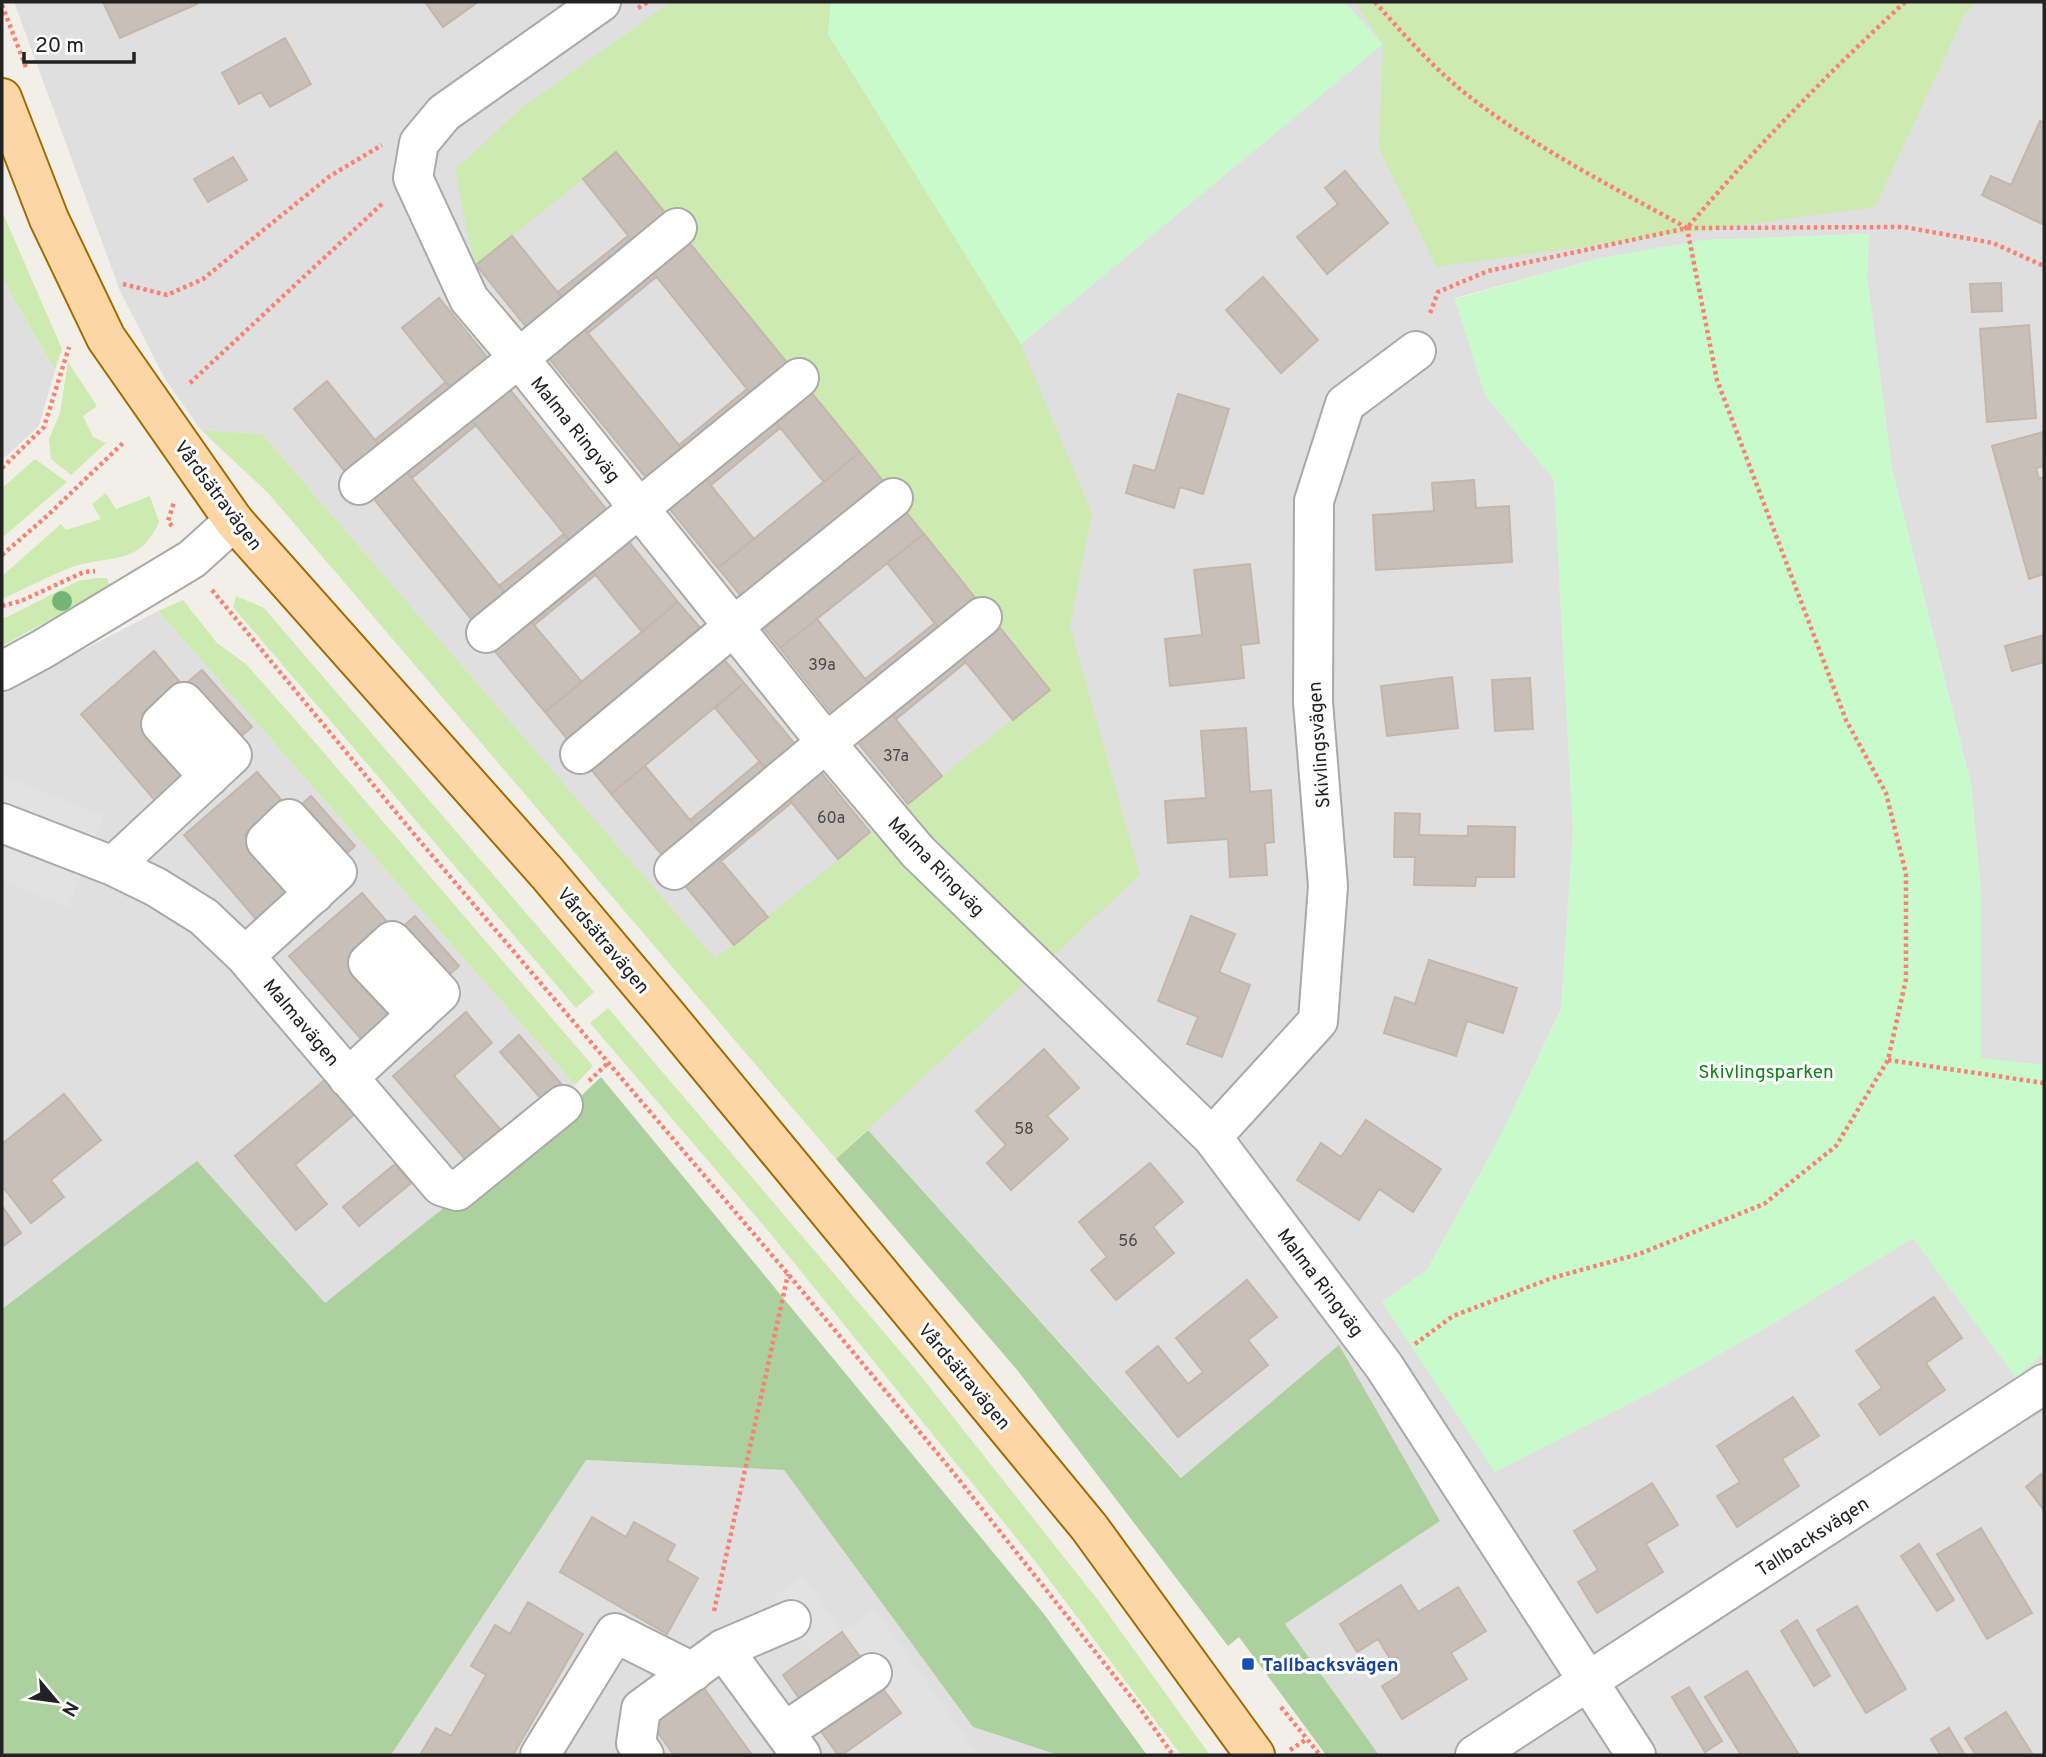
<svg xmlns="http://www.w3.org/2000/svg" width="2046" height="1757" font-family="Overpass,sans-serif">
<rect width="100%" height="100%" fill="#f2efe9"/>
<path fill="#e0dfdf" d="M14 2H831L828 34 1021 344 1382 44 1344 2H2044V1065L1981 1059V894L1971 784 1892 469 1867 277 1869 234 1705 240 1600 258 1455 298 1485 395 1554 479 1573 832 1561 1009 1499 1139 1427 1270 1382 1302 1662 1387 1779 1320 1913 1238 2016 1377 2044 1352V1755H1379L1285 1624 1339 1346 1182 1478 727 974 262 434 201 430 165 379 120 291Z
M2 278 55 370 39 426 2 460Z
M158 611 575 1085 459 1197 324 1304 197 1162 2 1309V692Z
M585 1460 784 1470 973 1727 1058 1755H391Z"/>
<path fill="#cdebb0" d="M671 2H831L828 34 1021 344 1092 513 1070 626 1140 875 836 1159 268 493 201 430 262 434 715 959 1050 689 617 152 476 265 469 242 455 170 521 108Z
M1355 2H1979L1966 12 1875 207 1436 267 1379 148 1383 44Z
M2 211 62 349 55 370 2 278Z
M68 362 97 406 83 416 93 437 106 443 71 475 51 459 49 439 60 413Z
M35 459 67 482 2 538V488Z
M106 493 116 509 150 496 159 522C139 567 111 554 72 567 48 576 25 589 2 599V576L61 524 66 530 101 519 92 504Z
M97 578H107L110 587 2 646V618L7 617 78 581Z
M236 596 264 608 594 992 576 1008 233 607Z
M183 600 217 643 246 664 306 732 593 1066 575 1085 158 611Z
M608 1008 916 1370 1101 1604 1210 1755H1181L1035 1561 770 1233 590 1023Z"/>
<path fill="#add19e" d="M601 1077 1044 1614 1147 1755H1058L973 1727 784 1470 586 1460 391 1755H2V1309L197 1161 325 1303 566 1110Z
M868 1130 1181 1478 1339 1345 1440 1521 1285 1624 1379 1755H1326L1239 1637 1228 1646 1018 1371 836 1159Z"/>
<path fill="#c8facc" d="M831 2H1344L1383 44 1021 344 828 34Z
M1869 234 1867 277 1892 469 1971 784 1981 894V1058L2044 1065V1352L2016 1378 1913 1238 1779 1320 1662 1387 1495 1472 1382 1302 1427 1270 1499 1139 1561 1009 1573 832 1554 480 1485 395 1455 299 1600 258 1705 240Z"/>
<path fill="#e2e2e2" d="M2 775 104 816 68 907 2 880Z
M803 1576 842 1632 875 1609 978 1755H842L900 1713 843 1632 814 1653 774 1597Z"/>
<path fill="#c7bfb8" stroke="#c4b6ab" stroke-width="2" d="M103 2H196L197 4 120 38Z
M425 2H478L443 27Z
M285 38 311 84 270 107 261 92 239 104 222 73Z
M2040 121 2044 123V225L1982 195 1991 176 2011 185Z
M616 152 672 221 638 248 583 179Z
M233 157 247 180 208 202 194 179Z
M1345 171 1388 223 1327 274 1297 237 1338 204 1325 188Z
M683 235 793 370 756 400 647 265Z
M512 236 568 305 532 334 476 265Z
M628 236 638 248 568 305 558 292Z
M647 265 656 277 588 333 578 321Z
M1263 277 1318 340 1281 373 1226 310Z
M2001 283 2002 311 1972 312 1970 284Z
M439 298 492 363 455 394 402 328Z
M578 321 687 455 652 485 542 350Z
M2029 325 2036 418 1987 422 1980 329Z
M327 381 384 451 351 479 294 409Z
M446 382 455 394 384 451 375 440Z
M504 382 611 515 574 546 466 413Z
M806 386 860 452 824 482 770 415Z
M747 389 756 400 687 455 679 445Z
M1178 394 1229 409 1203 494 1180 487 1174 508 1126 493 1134 465 1155 471Z
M466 413 476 425 412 478 401 465Z
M770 415 780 428 711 485 700 472Z
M2043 432 2044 466 2036 468 2039 479 2044 477V574L2029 579 1992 446Z
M860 452 883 481 741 596 718 568Z
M401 465 509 598 476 625 368 492Z
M700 472 754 539 718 568 664 502Z
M1474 480 1476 508 1509 506 1512 562 1376 570 1373 515 1434 511 1432 483Z
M902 507 924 534 780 648 758 621Z
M620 531 678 602 642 632 584 561Z
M564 534 574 546 509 598 499 586Z
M924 534 981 605 944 635 887 563Z
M584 561 595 575 534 625 523 612Z
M1250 564 1259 643 1241 645 1244 678 1170 686 1165 639 1202 635 1194 570Z
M678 602 702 630 568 740 545 712Z
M523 612 582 682 545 712 487 642Z
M992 618 1050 690 1013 720 954 648Z
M817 619 874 690 837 720 780 648Z
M935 623 944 635 874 690 865 679Z
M2044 635V662L2012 671 2005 646Z
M954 648 966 662 896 719 884 705Z
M154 651 179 681 141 714 193 774 158 804 81 714Z
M721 656 744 683 611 794 589 767Z
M202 670 252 727 232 744 183 686Z
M1452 677 1458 728 1387 736 1381 686Z
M1530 678 1533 729 1495 731 1492 680Z
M744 683 800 750 771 775 715 708Z
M884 705 942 776 908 804 850 733Z
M1246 728 1250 792 1271 790 1274 842 1265 843 1267 875 1230 877 1228 839 1168 843 1165 801 1206 798 1201 731Z
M759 762 771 775 701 833 690 820Z
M814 764 870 832 838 859 782 791Z
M645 766 701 833 667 861 611 794Z
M257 772 283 802 244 835 296 895 261 925 184 835Z
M782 791 791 803 721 861 711 849Z
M311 796 355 846 336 863 292 813Z
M1395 813 1420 814 1419 835 1468 836V826L1515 827 1514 877H1476L1475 886 1414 885 1415 857H1394Z
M711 849 768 917 734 945 678 877Z
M362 893 388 923 350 956 402 1016 367 1046 289 956Z
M415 916 459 966 440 983 396 933Z
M1191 916 1235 934 1219 972 1250 985 1222 1057 1187 1044 1198 1017 1158 1001Z
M1429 960 1517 988 1503 1033 1467 1021 1456 1056 1384 1033 1395 997 1415 1004Z
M466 1012 492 1043 454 1076 506 1136 471 1166 393 1076Z
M519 1035 563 1086 544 1102 500 1052Z
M1044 1049 1079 1088 1047 1116 1068 1139 1011 1190 987 1163 1006 1145 976 1111Z
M326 1079 355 1114 295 1165 327 1204 296 1230 235 1156Z
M64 1094 101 1140 51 1180 64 1197 31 1223 2 1186V1144Z
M1366 1120 1441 1169 1413 1212 1379 1189 1359 1220 1297 1180 1321 1143 1341 1157Z
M1150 1163 1183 1202 1153 1227 1174 1253 1116 1300 1091 1270 1107 1257 1079 1222Z
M395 1164 411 1183 359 1226 343 1207Z
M2 1206 21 1233 2 1247Z
M1247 1280 1277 1317 1248 1340 1268 1365 1178 1437 1126 1372 1158 1346 1188 1384 1203 1372 1176 1338Z
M1934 1297 1962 1338 1926 1363 1945 1390 1880 1435 1859 1404 1882 1388 1856 1351Z
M1793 1397 1819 1436 1782 1459 1799 1486 1737 1527 1717 1496 1740 1482 1717 1446Z
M2041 1474 2044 1479V1510L2026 1487Z
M1652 1483 1678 1525 1646 1544 1663 1572 1597 1613 1578 1582 1598 1570 1574 1531Z
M592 1517 626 1537 634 1522 675 1545 667 1560 698 1578 667 1634 560 1572Z
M1981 1528 2032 1613 1987 1639 1937 1554Z
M1919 1544 1954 1600 1937 1611 1901 1556Z
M1401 1585 1418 1612 1458 1587 1486 1631 1451 1653 1467 1679 1402 1719 1382 1686 1400 1675 1378 1639 1357 1652 1340 1624Z
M528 1602 583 1634 513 1755H420L436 1728 451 1736 486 1675 471 1666 495 1625 510 1634Z
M1857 1606 1906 1689 1866 1713 1817 1630Z
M1797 1620 1830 1676 1814 1686 1781 1631Z
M842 1632 861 1658 801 1701 783 1675Z
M1747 1671 1798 1753 1794 1755H1741L1705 1697Z
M701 1684 752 1755H674L649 1721Z
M881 1686 901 1713 842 1755H838L820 1730Z
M1689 1687 1722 1741 1705 1752 1672 1697Z
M2006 1712 2033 1755H1976L1965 1738Z
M1949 1728 1965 1755H1940L1931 1739Z"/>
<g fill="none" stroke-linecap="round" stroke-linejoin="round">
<g stroke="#a9a9a9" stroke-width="42">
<path id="minor" d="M601 2 444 113 419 143 413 178 469 299 519 358 837 756 918 852 1212 1137 1384 1366 1636 1755
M359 485 519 358 677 228
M486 633 799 378
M2 671 41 650 192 559 234 521
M580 754 734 626 893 498
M2 823 113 866 156 887 204 917 245 956 441 1186 457 1191 563 1105
M113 866 232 755 184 702 161 724 209 777
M674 870 827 742 982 617
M245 956 337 872 289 819 266 841 314 894
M348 1078 440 993 392 941 368 963 417 1015
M1212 1137 1318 1021 1328 886 1313 702 1314 501 1345 404 1416 351
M723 1649 791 1620
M784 1732 872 1673
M540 1755 615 1633 693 1672
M644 1755 636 1743 641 1709 723 1649 801 1755
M1475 1755 2044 1384"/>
</g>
<g stroke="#a06b00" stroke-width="42">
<path id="major" d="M2 98 49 219 106 338 234 521 547 873 664 1012 1089 1527 1255 1755"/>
</g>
<path stroke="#fa8072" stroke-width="4.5" stroke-dasharray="3.5 3.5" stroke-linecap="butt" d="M1375 2C1404 35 1435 70 1470 97 1537 149 1613 187 1687 228L1488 271 1438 292 1429 316
M1905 2C1828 73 1755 148 1687 228L1904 227 1993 243 2044 266
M2 5 27 70
M638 8 648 2
M123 284 167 295 203 279 330 176 382 145
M190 383 384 202
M2 468 44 427 69 347
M172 526 168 521 174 502
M2 555 47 516 123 443
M212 590 419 840 788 1274 948 1466 1139 1707 1173 1755
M2 606 21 601 84 572 95 571
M1888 1060 2044 1083
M589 1081 609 1062
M1415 1344 1453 1316 1552 1278 1639 1254 1764 1204 1836 1146 1888 1060 1906 979V874L1886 793 1846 720 1717 380 1687 228
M714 1611 788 1274
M1281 1707 1320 1755
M1290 1750 1307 1739"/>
<use href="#minor" stroke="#fff" stroke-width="38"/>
<use href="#major" stroke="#fcd6a4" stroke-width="38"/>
</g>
<circle fill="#74b475" cx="62" cy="601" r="10"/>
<rect fill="#1a4fb4" stroke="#fff" stroke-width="2.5" x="1241" y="1657" width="14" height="14" rx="3.5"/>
<g text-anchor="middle" stroke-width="6" stroke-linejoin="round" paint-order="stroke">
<g font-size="16" fill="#4b4948">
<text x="822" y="670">39a</text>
<text x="896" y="761">37a</text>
<text x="831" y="823">60a</text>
<text x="1024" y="1134">58</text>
<text x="1128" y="1246">56</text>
</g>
<g font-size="19" fill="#222" stroke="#fff">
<text transform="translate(576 429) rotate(51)" y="7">Malma Ringväg</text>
<text transform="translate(219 495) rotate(53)" y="7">Vårdsätravägen</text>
<text transform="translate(1318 745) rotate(-94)" y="7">Skivlingsvägen</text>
<text transform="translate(937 866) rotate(46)" y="7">Malma Ringväg</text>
<text transform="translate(604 940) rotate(50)" y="7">Vårdsätravägen</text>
<text transform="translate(302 1022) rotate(50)" y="7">Malmavägen</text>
<text transform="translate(1321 1282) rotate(53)" y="7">Malma Ringväg</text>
<text transform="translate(965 1376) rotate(50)" y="7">Vårdsätravägen</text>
<text transform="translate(1812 1536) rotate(-33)" y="7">Tallbacksvägen</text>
</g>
<g font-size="19" fill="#0c8416" stroke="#fff">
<text x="1766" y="1078">Skivlingsparken</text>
</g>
<g font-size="19" font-weight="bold" fill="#164399" stroke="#fff" text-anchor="start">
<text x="1262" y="1671">Tallbacksvägen</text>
</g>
</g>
<rect width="2046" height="1757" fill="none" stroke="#222222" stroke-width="7"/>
<g transform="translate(56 1701) rotate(119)" stroke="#ffffff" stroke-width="5" paint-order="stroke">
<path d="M0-5L12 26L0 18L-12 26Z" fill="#222222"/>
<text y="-10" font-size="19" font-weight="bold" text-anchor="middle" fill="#222222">N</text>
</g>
<path d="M24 52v10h110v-10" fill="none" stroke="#222222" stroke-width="3.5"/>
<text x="35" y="52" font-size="21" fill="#222222" stroke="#ffffff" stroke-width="5" paint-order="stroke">20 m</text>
</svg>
